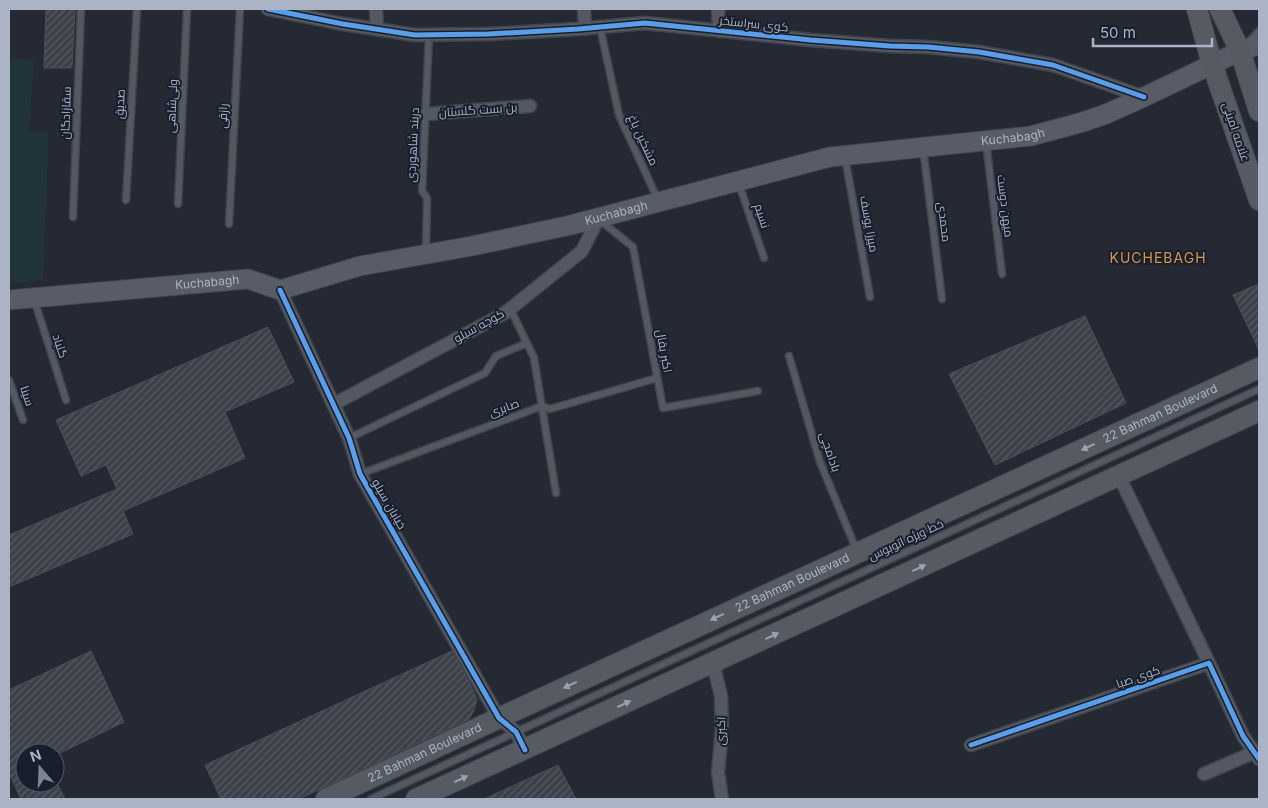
<svg xmlns="http://www.w3.org/2000/svg" width="1268" height="808" font-family="Inter,Cairo,sans-serif">
<defs>
<pattern id="building-hatch" width="6" height="6" patternUnits="userSpaceOnUse" patternTransform="scale(1.25)"><rect width="6" height="6" fill="#3b4049"/><path d="M-1 1l2-2M0 6l6-6M5 7l2-2" fill="none" stroke="#555962"/></pattern>
</defs>
<rect width="100%" height="100%" fill="#242933"/>
<path fill="#213439" d="M9 58 34 60 29 131 49 132 43 280 9 284Z"/>
<path fill="url(#building-hatch)" stroke="#4b515b" d="M46 9H75L72 68H44Z
M1259 284V350L1233 295Z
M1085 316 1126 403 995 465 949 374Z
M268 327 294 382 225 412 245 458 123 511 133 534 9 587V535L117 489 106 465 81 476 56 420Z
M91 651 124 722 60 753H25V783H57L65 799H21L9 773V690Z
M452 651 467 678 477 699 474 710 469 719 299 799H221L205 765Z
M558 765 576 799H484Z"/>
<g fill="none" stroke-linecap="round" stroke-linejoin="round">
<g stroke="#40444b" stroke-width="9">
<path id="lane" d="M600 27 619 115 658 200
M1248 43 1259 31
M986 142 1002 274
M923 148 942 299
M845 157 870 297
M739 184 764 258
M126 200 137 9
M178 204 187 9
M73 217 81 9
M601 221 633 247 663 408 758 391
M229 224 240 9
M426 252 427 198 422 191 429 35
M34 299 66 400
M510 308 534 358 556 493
M789 356 820 462 857 551
M9 380 23 420
M349 438 485 373 496 356 527 343
M360 474 542 406 550 409 657 378
M371 799 1259 389"/>
</g>
<g stroke="#40444b" stroke-width="15">
<path id="street" d="M268 9 343 24 415 35 488 34 578 29 645 23 811 40 890 46 928 47 979 52 1053 65 1144 97
M376 9 377 29
M584 9 585 29
M718 9 719 31
M426 114 530 106
M280 290 349 438 360 474 499 718 516 732 525 750
M334 404 505 313 582 251 598 219
M1119 476 1209 663
M713 663 721 696 722 729 718 772 722 799
M971 745 1209 663 1243 736 1259 759
M1204 774 1255 752"/>
</g>
<g stroke="#40444b" stroke-width="21">
<g id="secondary">
<path id="s1" d="M9 300 248 279 280 290 360 266 472 246 571 225 830 157 1031 136 1083 122 1106 114 1144 97 1240 51 1259 45"/>
</g>
</g>
<g stroke="#41464f" stroke-width="22">
<g id="primary">
<path d="M1197 9 1212 64 1259 200"/>
<path d="M1220 9 1240 51 1259 111"/>
<path id="s2" d="M326 799 499 718 1259 368"/>
<path d="M416 799 1259 411"/>
</g>
</g>
<use href="#lane" stroke="#535862" stroke-width="6"/>
<use href="#street" stroke="#535862" stroke-width="12"/>
<use href="#secondary" stroke="#575c66" stroke-width="19"/>
<use href="#primary" stroke="#565a63" stroke-width="20"/>
<g stroke="#171f2d" stroke-width="8">
<path id="cycleway" d="M268 9 343 24 415 35 488 34 578 29 645 23 811 40 890 46 928 47 979 52 1053 65 1144 97
M280 290 349 438 360 474 499 718 516 732 525 750
M971 745 1209 663 1243 736 1259 759"/>
</g>
<use href="#cycleway" stroke="#5a9eea" stroke-width="5"/>
</g>
<defs><path id="oneway-solid" d="M-6-.8H1V-3.2L6.5 0L1 3.2V.8H-6Z" transform="scale(1.25)"/></defs>
<g fill="#9aa2b2">
<use href="#oneway-solid" transform="translate(1088 447) rotate(155)"/>
<use href="#oneway-solid" transform="translate(919 568) rotate(-25)"/>
<use href="#oneway-solid" transform="translate(717 617) rotate(155)"/>
<use href="#oneway-solid" transform="translate(772 636) rotate(-25)"/>
<use href="#oneway-solid" transform="translate(570 685) rotate(155)"/>
<use href="#oneway-solid" transform="translate(624 704) rotate(-25)"/>
<use href="#oneway-solid" transform="translate(461 779) rotate(-25)"/>
</g>
<g text-anchor="middle" stroke-width="4" stroke-linejoin="round" paint-order="stroke">
<g font-size="12" fill="#abb4c6" stroke="#171f2d">
<text transform="translate(754 24) rotate(6)" y="4">کوی سراستخر</text>
<text transform="translate(120 104) rotate(-87)" y="4">صدیق</text>
<text transform="translate(172 106) rotate(-87)" y="4">ولی‌شاهی</text>
<text transform="translate(478 110) rotate(-4)" y="4">بن بست گلستان</text>
<text transform="translate(66 113) rotate(-88)" y="4">سقازادگان</text>
<text transform="translate(223 116) rotate(-87)" y="4">رازقی</text>
<text transform="translate(1236 132) rotate(71)" y="4">علامه امینی</text>
<text dy="4" stroke="none"><textPath href="#s1" startOffset="1024">Kuchabagh</textPath></text>
<text transform="translate(643 140) rotate(65)" y="4">مشکین باغ</text>
<text transform="translate(413 145) rotate(-87)" y="4">دربند شاهوردی</text>
<text transform="translate(1005 206) rotate(83)" y="4">میهن دوست</text>
<text dy="4" stroke="none"><textPath href="#s1" startOffset="619">Kuchabagh</textPath></text>
<text transform="translate(762 216) rotate(72)" y="4">نسیم</text>
<text transform="translate(944 222) rotate(83)" y="4">محمدی</text>
<text transform="translate(869 224) rotate(80)" y="4">میرزا یوسف</text>
<text dy="4" stroke="none"><textPath href="#s1" startOffset="199">Kuchabagh</textPath></text>
<text transform="translate(479 326) rotate(-29)" y="4">کوچه سیلو</text>
<text transform="translate(60 346) rotate(72)" y="4">گلباد</text>
<text transform="translate(664 351) rotate(80)" y="4">اکبر بقال</text>
<text transform="translate(27 396) rotate(71)" y="4">سینا</text>
<text transform="translate(504 408) rotate(-20)" y="4">صابری</text>
<text dy="4" stroke="none"><textPath href="#s2" startOffset="919">22 Bahman Boulevard</textPath></text>
<text transform="translate(830 452) rotate(71)" y="4">بادامچی</text>
<text transform="translate(389 504) rotate(60)" y="4">خیابان سیلو</text>
<text transform="translate(906 540) rotate(-25)" y="4">خط ویژه اتوبوس</text>
<text dy="4" stroke="none"><textPath href="#s2" startOffset="514">22 Bahman Boulevard</textPath></text>
<text transform="translate(1138 677) rotate(-19)" y="4">کوی صبا</text>
<text transform="translate(721 731) rotate(-88)" y="4">اکبری</text>
<text dy="4" stroke="none"><textPath href="#s2" startOffset="109">22 Bahman Boulevard</textPath></text>
</g>
<g font-size="14" letter-spacing="1" fill="#dd9350" stroke="#171f2d">
<text x="1158" y="263">KUCHEBAGH</text>
</g>
</g>
<rect width="1268" height="808" fill="none" stroke="#abb4c6" stroke-width="20"/>
<g transform="translate(40 768) rotate(341)"><circle r="24" fill="#171f2d" stroke="#525b6a"/>
<path d="M0-4L9 19L0 12L-9 19Z" fill="#7c8393"/>
<text y="-8" font-size="14" font-weight="bold" text-anchor="middle" fill="#abb4c6">N</text>
</g>
<path d="M1093 38v8h119v-8" fill="none" stroke="#abb4c6" stroke-width="2.5"/>
<text x="1100" y="38" font-size="15" fill="#abb4c6" stroke="#171f2d" stroke-width="4" paint-order="stroke">50 m</text>
</svg>
